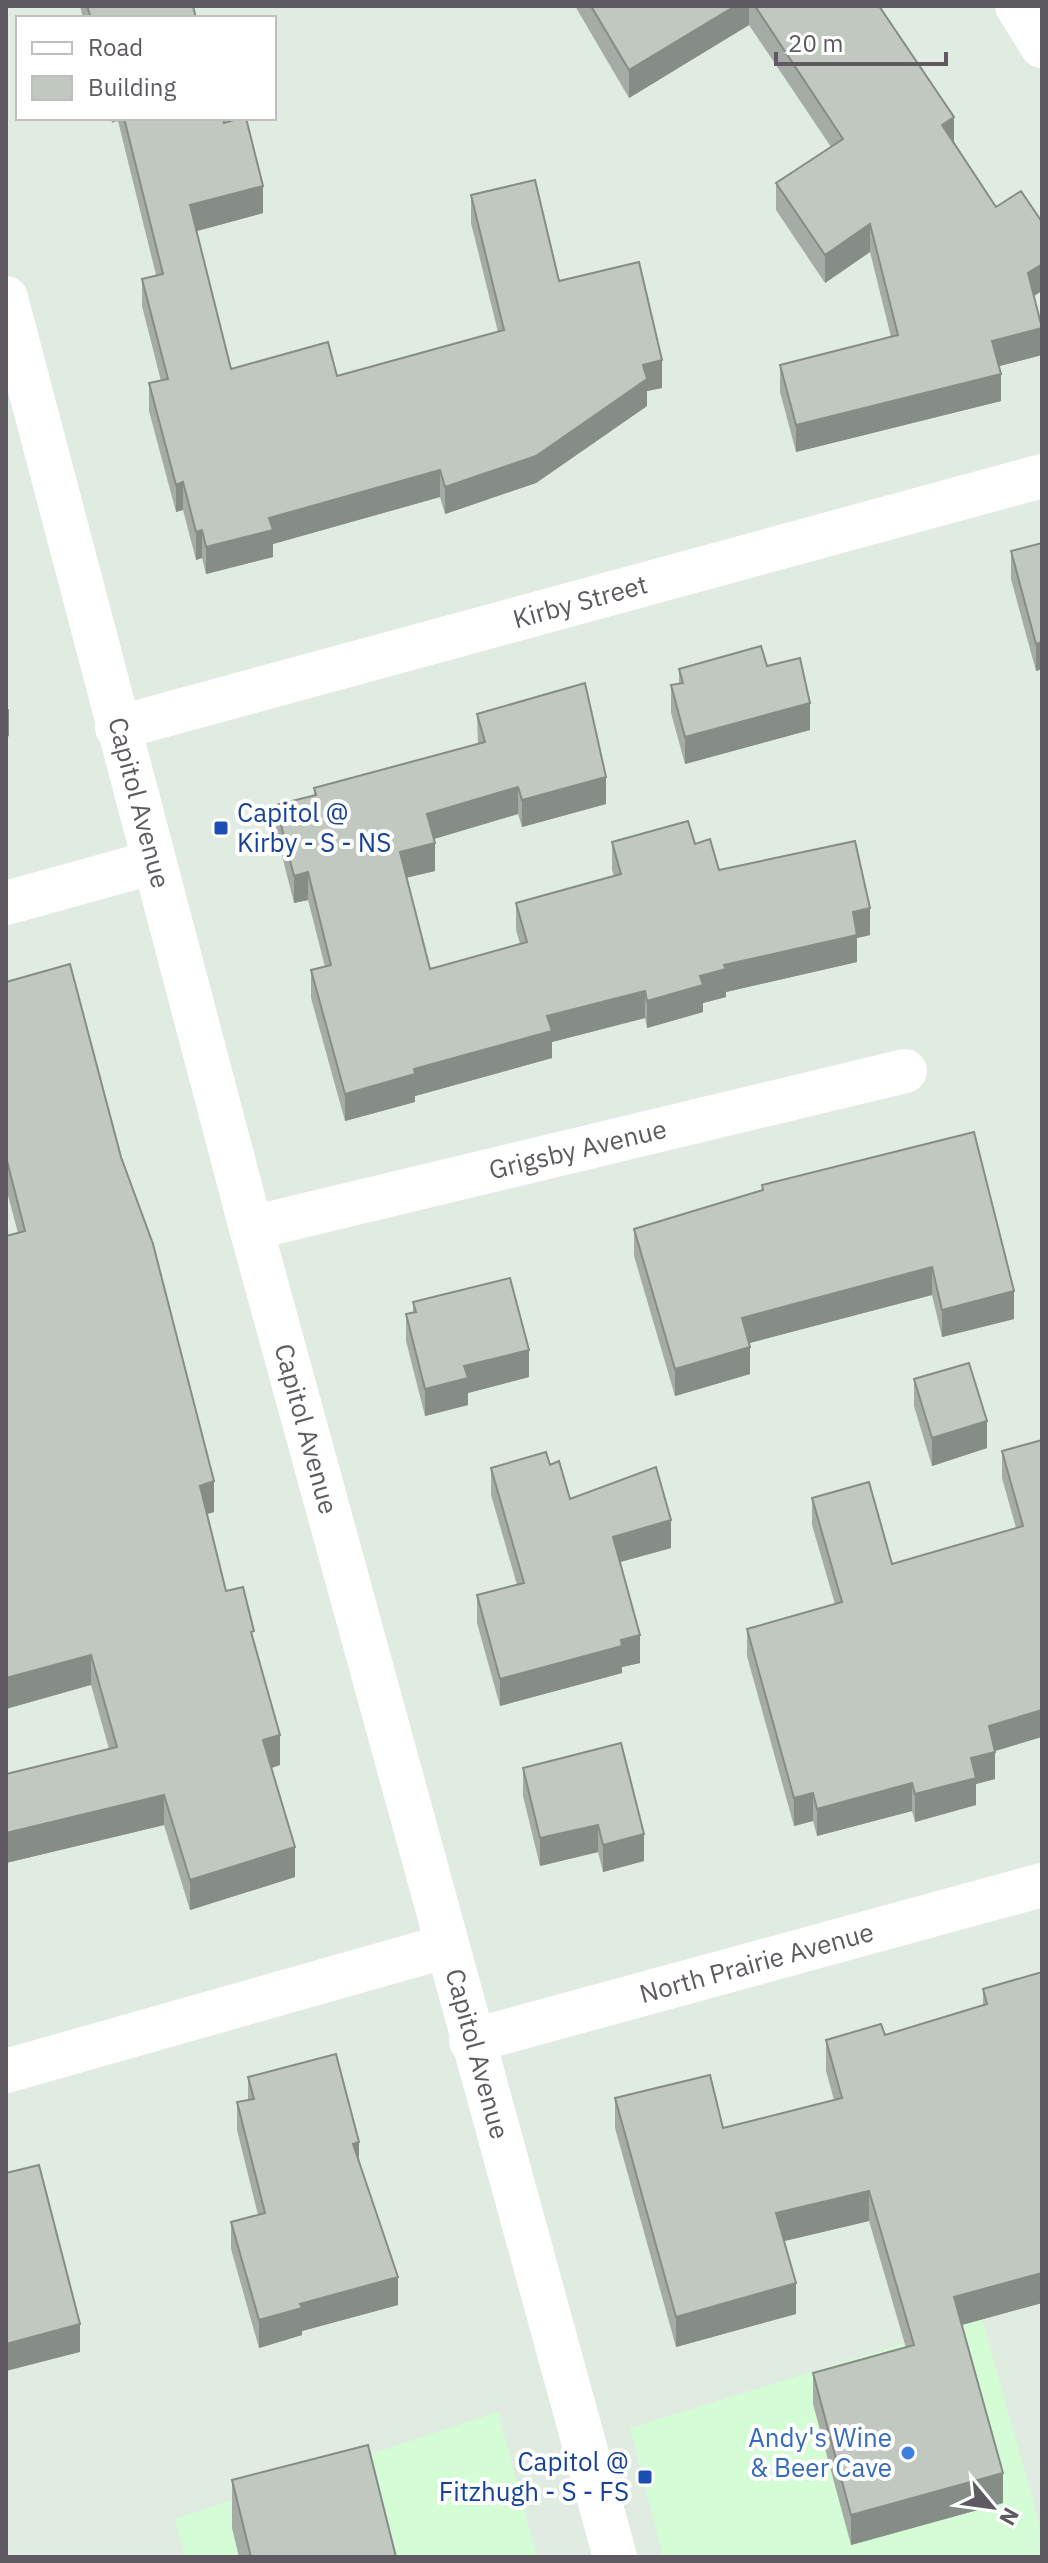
<svg xmlns="http://www.w3.org/2000/svg" width="1048" height="2563" font-family="'IBM Plex Sans',sans-serif">
<rect width="100%" height="100%" fill="#e0ece1"/>
<path fill="#d4fcd5" d="M982 2319 1042 2533V2557H663L630 2428Z
M498 2412 537 2557H185L175 2519Z"/>
<g fill="none" stroke-linecap="round" stroke-linejoin="round">
<g stroke="#fff" stroke-width="44">
<path d="M1017 6 1042 46"/>
<path id="s1" d="M6 298 251 1228 615 2557"/>
<path id="s2" d="M117 728 1042 476"/>
<path d="M6 903 154 862"/>
<path id="s3" d="M251 1228 905 1071"/>
<path id="s4" d="M471 2041 1042 1885"/>
<path d="M6 2071 447 1946"/>
</g>
</g>
<path fill="#a5aca5" d="M80 6H193L196 18H83Z
M575 6H879L954 143 1034 296 1042 355 999 366 1001 401 796 452 780 392V365L891 337 870 252 825 283 776 210V183L831 147 749 25 629 98Z
M111 118H223L263 213 196 231 231 369 337 376 498 332 471 223V195L559 281 662 388 647 391V406L536 483 445 514 440 497 273 544V557L206 574 202 558 196 560 183 510 176 512 149 411V383L161 381 142 306V279L156 275 118 121 112 123Z
M1042 543V669L1036 671 1011 579V551Z
M767 666 810 730 685 764 671 713V685L679 684V669Z
M477 714 606 804 522 827 518 814 434 839 435 871 406 878 430 969 520 944 516 930V903L614 876 612 870V842L695 844 719 870 870 935 857 938V962L726 992V997L703 1003V1012L647 1028 645 1018 552 1042V1058L415 1096V1102L345 1121 311 998V970L325 967 308 900 294 903 276 832V805L314 795V788L478 744Z
M6 982 214 1512 207 1514 226 1591 254 1644 280 1765 271 1768 295 1877 190 1910 164 1825 6 1863V1774L109 1749 91 1685 18 1233 6 1188Z
M974 1132 1014 1319 942 1337 932 1295 749 1343 750 1374 675 1396 634 1256V1229L762 1191V1185Z
M413 1302 529 1377 468 1393V1405L425 1416 406 1341V1314L413 1312Z
M914 1379 987 1448 932 1466 914 1406Z
M1042 1440 995 1752V1779L976 1784V1805L915 1822 912 1811 817 1836 813 1821 794 1826 747 1656V1629L835 1604 812 1525V1498L892 1564 1016 1528 1002 1478V1451Z
M550 1465 570 1499 671 1548 620 1562 640 1663 622 1667V1673L500 1706 477 1623V1595L517 1585 491 1495V1468Z
M523 1768 644 1861 603 1872 598 1852 540 1866 523 1796Z
M1042 1972V2303L962 2325 1003 2503 851 2545 813 2404V2373L906 2348 869 2221 784 2241 796 2314 676 2347 615 2128V2098L723 2128 834 2100 826 2071V2040L885 2035 983 2006V1989Z
M248 2077 359 2159 398 2305 302 2331V2335L259 2348 231 2249V2222L258 2215 237 2130V2102L248 2100Z
M232 2480 396 2557H239L232 2528Z"/>
<path fill="#868c86" d="M735 6H749V25L629 98V70Z
M954 117V144L942 125Z
M263 186V213L190 233V205Z
M870 224V252L825 283V255Z
M1042 264V291L1028 300V273Z
M1042 328V355L992 368V341Z
M662 360V388L647 391V406L536 483 445 514V487L643 365Z
M1001 374V401L796 452V425Z
M440 470V497L273 544V557L206 574V547L269 518Z
M183 482V510L176 512V485Z
M202 530V558L196 560V532Z
M1042 642V669L1036 671V644Z
M810 703V730L685 764V737Z
M9 709V736L7 737 6 779V710Z
M606 777V804L522 827V800Z
M518 787V814L427 841V814Z
M435 843V871L400 879V852Z
M308 872V900L294 903V876Z
M870 908V935L857 938V962L726 992V997L703 1003V1012L647 1028V1001L724 965 853 912Z
M645 991V1018L552 1042V1058L415 1096V1102L345 1121V1094L414 1069 547 1016Z
M932 1267V1295L742 1345V1318Z
M1014 1291V1319L942 1337V1310Z
M750 1347V1374L675 1396V1369Z
M529 1350V1377L468 1393V1405L425 1416V1389L464 1366Z
M987 1421V1448L932 1466V1438Z
M214 1481V1512L200 1516V1486Z
M671 1520V1548L613 1564V1537Z
M640 1635V1663L622 1667V1673L500 1706V1679Z
M91 1655V1685L6 1709V1678Z
M1042 1710V1737L992 1752H995V1779L976 1784V1805L915 1822V1794L971 1758 989 1726Z
M280 1735V1765L263 1771V1740Z
M912 1783V1811L817 1836V1809Z
M813 1793V1821L794 1826V1798Z
M164 1795V1825L6 1863V1833Z
M598 1825V1852L540 1866V1838Z
M644 1834V1861L603 1872V1845Z
M295 1847V1877L190 1910V1880Z
M359 2142V2170L353 2144Z
M869 2191V2221L776 2243V2213Z
M1042 2273V2303L954 2327V2297Z
M398 2277V2305L302 2331V2335L259 2348V2320L300 2304Z
M796 2283V2314L676 2347V2317Z
M80 2324V2352L6 2371V2344Z
M1003 2473V2503L851 2545V2515Z"/>
<path fill="#c0c8c0" stroke="#868c86" stroke-width="2" d="M87 6H193L196 18H91Z
M591 6H735L629 70Z
M755 6H879L954 117 942 125 996 207 1021 191 1042 222V264L1028 273 1042 328 992 341 1001 374 796 425 780 365 898 335 870 224 825 255 776 183 843 139Z
M124 118H223L224 123 241 118H246L263 186 190 205 231 369 328 342 337 376 504 330 471 195 535 180 559 281 639 262 662 360 643 365 647 379 536 456 445 487 440 470 269 518 273 530 206 547 202 530 196 532 183 482 176 485 149 383 168 379 142 279 163 274Z
M1042 543V642L1036 644 1011 551Z
M761 646 767 666 800 658 810 703 685 737 671 685 683 683 679 669Z
M585 683 606 777 522 800 518 787 427 814 435 843 400 852 430 969 527 942 516 903 621 874 612 842 688 821 695 844 710 839 719 870 855 841 870 908 853 912 857 935 724 965 726 969 700 976 703 985 647 1001 645 991 547 1016 552 1031 414 1069 415 1074 345 1094 311 970 331 965 308 872 294 876 276 805 316 795 314 788 485 742 477 714Z
M70 964 121 1157 153 1244 214 1481 200 1486 226 1591 243 1587 254 1631 251 1632 280 1735 263 1740 295 1847 190 1880 164 1795 6 1833V1774L117 1747 91 1655 6 1678V1236L25 1231 6 1157V982Z
M974 1132 1014 1291 942 1310 932 1267 742 1318 750 1347 675 1369 634 1229 763 1190 762 1185Z
M510 1278 529 1350 464 1366 468 1378 425 1389 406 1314 416 1312 413 1302Z
M969 1363 987 1421 932 1438 914 1379Z
M1042 1440V1710L989 1726 995 1752 971 1758 976 1778 915 1794 912 1783 817 1809 813 1793 794 1798 747 1629 842 1602 812 1498 869 1482 892 1564 1023 1526 1002 1451Z
M546 1452 550 1465 559 1461 570 1499 656 1467 671 1520 613 1537 640 1635 621 1640 622 1646 500 1679 477 1595 524 1583 491 1468Z
M621 1743 644 1834 603 1845 598 1825 540 1838 523 1768Z
M1042 1972V2273L954 2297 1003 2473 851 2515 813 2373 914 2345 869 2191 776 2213 796 2283 676 2317 615 2098 710 2075 723 2128 842 2098 826 2040 881 2024 885 2035 987 2004 983 1989Z
M336 2054 359 2142 353 2144 398 2277 300 2304 302 2308 259 2320 231 2222 265 2213 237 2102 254 2099 248 2077Z
M39 2165 80 2324 6 2344V2173Z
M368 2445 396 2557H251L232 2480Z"/>
<g fill="#1a4fb4" stroke="#fff" stroke-width="3">
<rect x="213" y="820" width="16" height="16" rx="4"/>
<rect x="637" y="2469" width="16" height="16" rx="4"/>
</g>
<circle fill="#3f7fe0" stroke="#fff" stroke-width="3" cx="908" cy="2453" r="8"/>
<g text-anchor="middle" stroke-width="8" stroke-linejoin="round" paint-order="stroke">
<g font-size="26" fill="#5f5961" stroke="#fff">
<text dy="9" stroke="none"><textPath href="#s2" startOffset="480">Kirby Street</textPath></text>
<text dy="9" stroke="none"><textPath href="#s1" startOffset="522">Capitol Avenue</textPath></text>
<text dy="9" stroke="none"><textPath href="#s3" startOffset="336">Grigsby Avenue</textPath></text>
<text dy="9" stroke="none"><textPath href="#s1" startOffset="1170">Capitol Avenue</textPath></text>
<text dy="9" stroke="none"><textPath href="#s4" startOffset="296">North Prairie Avenue</textPath></text>
<text dy="9" stroke="none"><textPath href="#s1" startOffset="1818">Capitol Avenue</textPath></text>
</g>
<g font-size="26" fill="#164399" stroke="#fff" text-anchor="start">
<text x="237" y="822">Capitol @<tspan x="237" dy="30">Kirby - S - NS</tspan></text>
<text x="629" y="2471" text-anchor="end">Capitol @<tspan x="629" dy="30">Fitzhugh - S - FS</tspan></text>
</g>
<g font-size="26" fill="#366cbe" stroke="#fff" text-anchor="end">
<text x="892" y="2447">Andy's Wine<tspan x="892" dy="30">&amp; Beer Cave</tspan></text>
</g>
</g>
<rect width="1048" height="2563" fill="none" stroke="#5f5961" stroke-width="16"/>
<rect x="16" y="16" width="260" height="104" fill="#ffffff" stroke="#bfbdc0" stroke-width="2"/>
<rect x="32" y="42" width="40" height="12" fill="#ffffff" stroke="#bfbdc0" stroke-width="2"/>
<text x="88" y="56" font-size="24" fill="#5f5961">Road</text>
<rect x="32" y="76" width="40" height="24" fill="#c0c8c0" stroke="#bfbdc0" stroke-width="2"/>
<text x="88" y="96" font-size="24" fill="#5f5961">Building</text>
<g transform="translate(992 2507) rotate(119)" stroke="#ffffff" stroke-width="6" paint-order="stroke">
<path d="M0-6L14 30L0 20L-14 30Z" fill="#5f5961"/>
<text y="-12" font-size="22" font-weight="bold" text-anchor="middle" fill="#5f5961">N</text>
</g>
<path d="M776 52v12h170v-12" fill="none" stroke="#5f5961" stroke-width="4"/>
<text x="788" y="52" font-size="24" fill="#5f5961" stroke="#ffffff" stroke-width="6" paint-order="stroke">20 m</text>
</svg>
